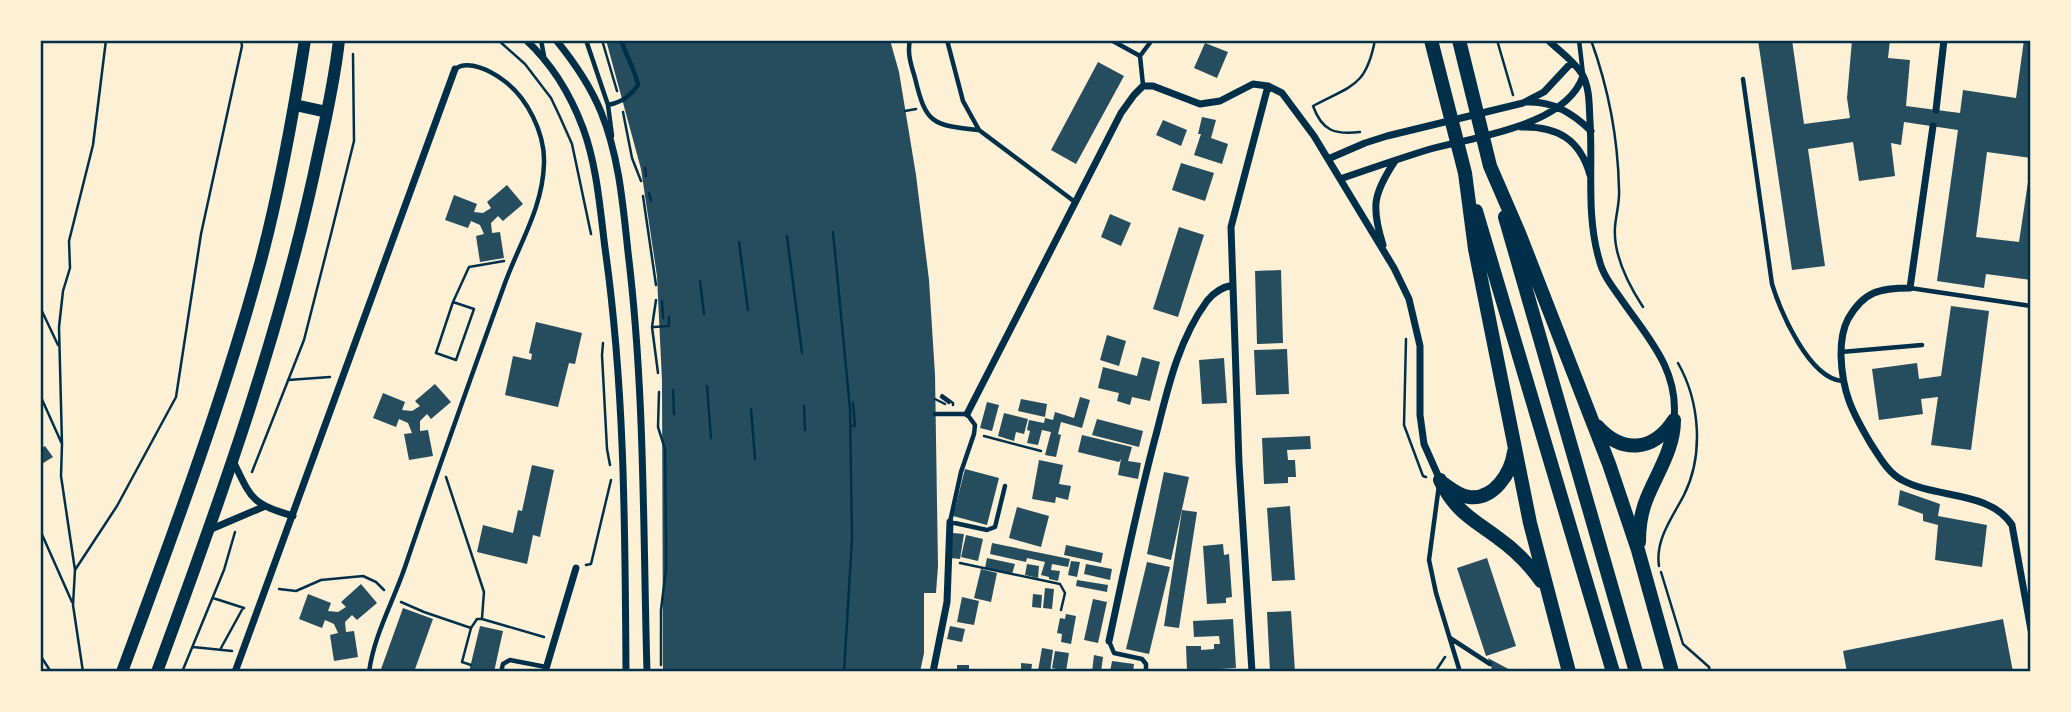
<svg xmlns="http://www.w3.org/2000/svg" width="2071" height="712" font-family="'IBM Plex Serif',serif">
<rect width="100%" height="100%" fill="#fdf0d5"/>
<path fill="#264d5e" d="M606 40H890L899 72 916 175 929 280 935 375 938 566 936 593H924V653L920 672H663L662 381 657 276 641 169Z
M1758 40H1792L1804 124 1850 118 1847 98 1852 40H1890L1888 58 1910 60 1906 106 1960 113 1963 90 2016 98 2024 40H2031V158L1987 152 1976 237 2019 242 2031 162V280L1986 274 1984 288 1937 281 1958 130 1904 122 1901 145 1891 143 1895 176 1859 181 1853 142 1808 149 1825 266 1792 270Z
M1205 43 1228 52 1217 78 1194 68Z
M1098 62 1124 76 1076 164 1051 150Z
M1202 117 1216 120 1211 138 1228 144 1222 164 1194 155 1201 134H1198Z
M1163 120 1187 130 1181 146 1156 135Z
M1181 163 1214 173 1205 201 1172 190Z
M507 185 523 204 503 221 498 216 491 223 492 233 500 232 504 258 480 262 476 236 484 234 480 225 471 221 468 228 445 220 454 195 477 204 474 212 483 213 491 208 487 202Z
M1110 214 1131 223 1121 246 1101 237Z
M1179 227 1204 235 1178 317 1153 309Z
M1281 270 1283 343 1257 344 1255 271Z
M1951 306 1989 311 1971 450 1931 445 1938 397 1921 399 1923 414 1879 420 1872 369 1917 363 1919 379 1941 376Z
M536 322 582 333 575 364 569 363 558 407 505 395 513 356 531 360 532 354 529 353Z
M1107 335 1126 341 1119 366 1100 360Z
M1287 349 1289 394 1256 395 1254 350Z
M1142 357 1160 362 1150 401 1132 397 1130 405 1117 401 1119 393 1098 388 1103 367 1137 376Z
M1224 358 1227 403 1202 404 1199 360Z
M435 384 451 402 431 419 427 414 420 421V431L428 430 433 456 409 460 404 434 412 433 408 423 399 419 396 427 373 418 383 393 405 402 402 410 412 411 420 406 415 401Z
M1080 397 1090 400 1082 428 1061 422 1058 434 1061 435 1056 457 1045 455 1051 432 1042 430 1038 445 1027 443 1030 431 1027 430 1029 420 1044 423 1045 418 1053 420 1055 412 1074 418Z
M1021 399 1047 404 1045 417 1018 411Z
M987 402 999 405 992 431 980 428Z
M1004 413 1028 419 1024 434 1016 432 1014 441 998 436Z
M1097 419 1143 431 1139 447 1092 435Z
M1082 435 1132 447 1128 461 1141 463 1138 479 1118 475 1121 459 1119 462 1078 452Z
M1310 436 1311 449 1287 450 1288 460H1295L1296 477H1288V483L1264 484 1262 438Z
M45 446 53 457 40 465V449Z
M1039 460 1063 465 1059 484 1071 486 1068 500 1056 497 1055 503 1032 499Z
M532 465 554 470 540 537 533 535 527 564 477 552 483 525 513 533 518 510 522 511Z
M965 469 999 478 987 525 953 516Z
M1164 472 1189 477 1171 560 1147 554Z
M1900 490 1940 504 1938 516 1987 525 1982 567 1935 560 1938 525 1923 521V514L1898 505Z
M1290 506 1295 580 1272 581 1267 508Z
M1017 507 1049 516 1041 547 1009 538Z
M1182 510 1197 512 1179 628 1164 626Z
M953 533 964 534 960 559 950 558Z
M966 535 983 539 978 561 961 557Z
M992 543 1070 559 1068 567 1052 564 1051 570 1060 571 1058 581 1049 579V577L1041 575 1045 562 1027 558 1026 562 990 554Z
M1223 544 1224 555 1229 554 1232 597 1226 598V603L1207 604 1203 546Z
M1066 545 1103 553 1101 563 1064 555Z
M987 558 1015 564 1012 574 985 568Z
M1487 558 1516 646 1486 656 1457 568Z
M1071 561 1080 562 1077 577 1068 575Z
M1147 562 1170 567 1149 654 1126 649Z
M1027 564 1039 566 1038 578 1025 575Z
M1086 564 1112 569 1110 580 1084 574Z
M981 569 997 573 991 602 974 598Z
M1077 580 1108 585 1107 592 1076 586Z
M361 584 377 603 357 620 352 615 345 622 346 632 354 631 358 657 334 661 330 635 338 633 334 624 325 620 322 628 299 619 308 594 331 603 328 611 338 612 346 607 341 602Z
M1045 588 1054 589 1052 609 1043 608Z
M1033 594 1042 595 1041 608 1032 607Z
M962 597 979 601 974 625 957 622Z
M1093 599 1107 602 1098 643 1084 640Z
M403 608 433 619 414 672H380Z
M1291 611 1295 672H1270L1267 612Z
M1066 614 1076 616 1071 644 1061 642 1062 634 1057 633 1060 618 1065 619Z
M1233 619 1236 668 1187 671 1186 646H1201V650L1214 649V644H1220L1219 636 1194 637 1193 621Z
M2003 619 2013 672H1847L1843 651Z
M480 626 503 631 494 672H469Z
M950 626 965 629 962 642 947 639Z
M1042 648 1053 650 1050 672 1038 671Z
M1055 651 1069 653 1066 671 1052 668Z
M1094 655 1103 657 1101 672H1092Z
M1488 658 1514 672H1493Z
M1112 661 1134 664 1133 672H1110Z
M1021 663 1032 664 1031 672H1021Z
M957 665H969V672H957Z"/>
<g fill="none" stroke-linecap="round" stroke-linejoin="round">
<path stroke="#003049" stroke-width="2.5" d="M498 40 525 64 551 98 560 117 572 144 591 234
M602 40 617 91
M1497 40 1513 95
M1591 40C1608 87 1618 139 1619 189 1620 202 1616 214 1615 227 1613 255 1628 284 1643 307
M905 111 916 109
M623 112 632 158 641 181
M1360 132C1335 135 1322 131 1313 106 1352 85 1366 87 1375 40
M645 168 646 176
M649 193 651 201
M643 196 656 285
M833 232 850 409 852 539 844 672
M787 236 802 353
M739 242 748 310
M700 281 704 314
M656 300 652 327 658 373
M662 301 663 318
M453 302 474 309 456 360 436 353Z
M453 302 469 267 504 261
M40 307 58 345
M654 327 669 326V317
M1406 339 1404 425 1423 476 1426 477
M603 343 602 355 607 449 610 465
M288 380 330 377
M707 386 711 438
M673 390 674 414
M659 392 658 427 665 449 666 545V569L661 610V665
M40 395 62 444 61 476 75 570 73 605 83 672
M935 399 945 404
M949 403 941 397 942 395 953 403V405
M804 406 805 430
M751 409 755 459
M850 426H855L853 403
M984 436 1041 451
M62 444 59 327 63 291 70 268 69 241 93 145 106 40
M252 472 304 340 331 234 354 141 353 54
M446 477 484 592 482 618
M40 530 72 602
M960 563 1060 584 1065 593 1061 610
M586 565 591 564 611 480
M1659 566C1655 540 1672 518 1684 495 1704 455 1700 402 1678 363
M75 570 117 506 176 397 201 234 242 46 241 40
M1661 572 1683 644 1709 667 1710 672
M279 589 296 591 321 580 363 576 376 582 384 590
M213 598 244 608
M401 602 424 612 471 628 477 619H482L544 637
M193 647 232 651
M221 648 243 608
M40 655 51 672
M471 665 462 662 471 628
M182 672 224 570 235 532
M1435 672 1445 657"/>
<path stroke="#003049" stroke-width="4.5" d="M541 40 544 56
M586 40 608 105 612 136
M910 40C907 53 911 65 915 78 926 124 932 125 978 130
M947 40 963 101 979 130 1075 202
M1111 40 1140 56 1143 85
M1579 40 1583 74
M1140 56 1152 40
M1743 79 1772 284C1781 313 1809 378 1842 381
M608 105C622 102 629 97 638 85 635 69 626 56 621 40
M1910 288 2031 306
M1841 352 1922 345
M935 414H967L975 425 974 434 961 472 950 522 987 530 995 527 1005 486
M1439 485 1429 560 1436 593 1460 672
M1450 638 1490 664
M1109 641 1114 653 1142 659 1146 664V672
M369 672C374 635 393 602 405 567 437 472 471 377 505 283 520 242 543 207 544 163 545 133 527 97 503 80 491 71 468 59 455 69
M501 672 503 664 510 660 546 667"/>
<path stroke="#003049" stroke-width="7" d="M526 40C552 64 571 96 583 128 597 166 600 209 605 248 625 389 625 530 626 672
M556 40C574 62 590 85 601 112 619 156 623 205 628 252 645 391 643 532 647 672
M1548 40C1559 51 1574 61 1582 74 1590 88 1589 105 1590 121 1593 167 1586 215 1599 259 1602 273 1611 285 1619 296 1646 336 1679 368 1674 419
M1528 102C1553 101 1573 113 1591 131
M1936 110 1944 40
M1933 126 1910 288C1880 288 1864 291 1848 319 1842 330 1841 342 1841 355 1842 392 1852 412 1871 444 1879 456 1888 473 1902 480 1936 499 1989 490 2012 525L2031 630
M1521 127C1557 126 1580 139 1590 175
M1328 159 1365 143 1387 136 1523 103 1544 92 1572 62
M1340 179C1369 169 1398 159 1427 150 1472 137 1566 127 1583 76
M1383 245C1371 207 1373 194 1395 161
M967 414 1121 113 1134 95 1143 86H1153L1200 104 1220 101 1253 84 1268 86 1282 93 1314 136 1394 268 1409 299 1420 346V415L1424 444 1440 480
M233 461C252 500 251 503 293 516
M209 530 263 507
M1109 641C1124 571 1138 501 1157 431 1168 387 1179 339 1207 301 1214 292 1222 287 1233 285
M235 672 455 69
M545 672 576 568
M933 672 947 602 950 522
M1252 672 1239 463 1231 227 1268 86"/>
<path stroke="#003049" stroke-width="12" d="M295 105 327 112
M122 672C171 539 223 401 260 264 280 190 293 116 305 40
M157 672C220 501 282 329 319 150 327 114 335 77 339 40"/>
<path stroke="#003049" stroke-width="14" d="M1431 40 1465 173 1475 249 1530 523 1569 672
M1459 40 1490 166 1519 233 1609 464 1638 550 1672 672
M1476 211 1613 672
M1505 217 1636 672
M1597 426C1622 454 1653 452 1674 420
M1440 480C1456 512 1471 518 1498 538 1515 550 1529 564 1541 581
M1444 484C1451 489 1460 496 1469 497 1494 500 1511 473 1514 452
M1639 542C1639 527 1641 512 1647 498 1657 473 1674 449 1674 420"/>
</g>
<rect width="2071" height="712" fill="none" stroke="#fdf0d5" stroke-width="84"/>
<rect x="42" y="42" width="1987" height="628" fill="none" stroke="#003049" stroke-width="2.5"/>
</svg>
